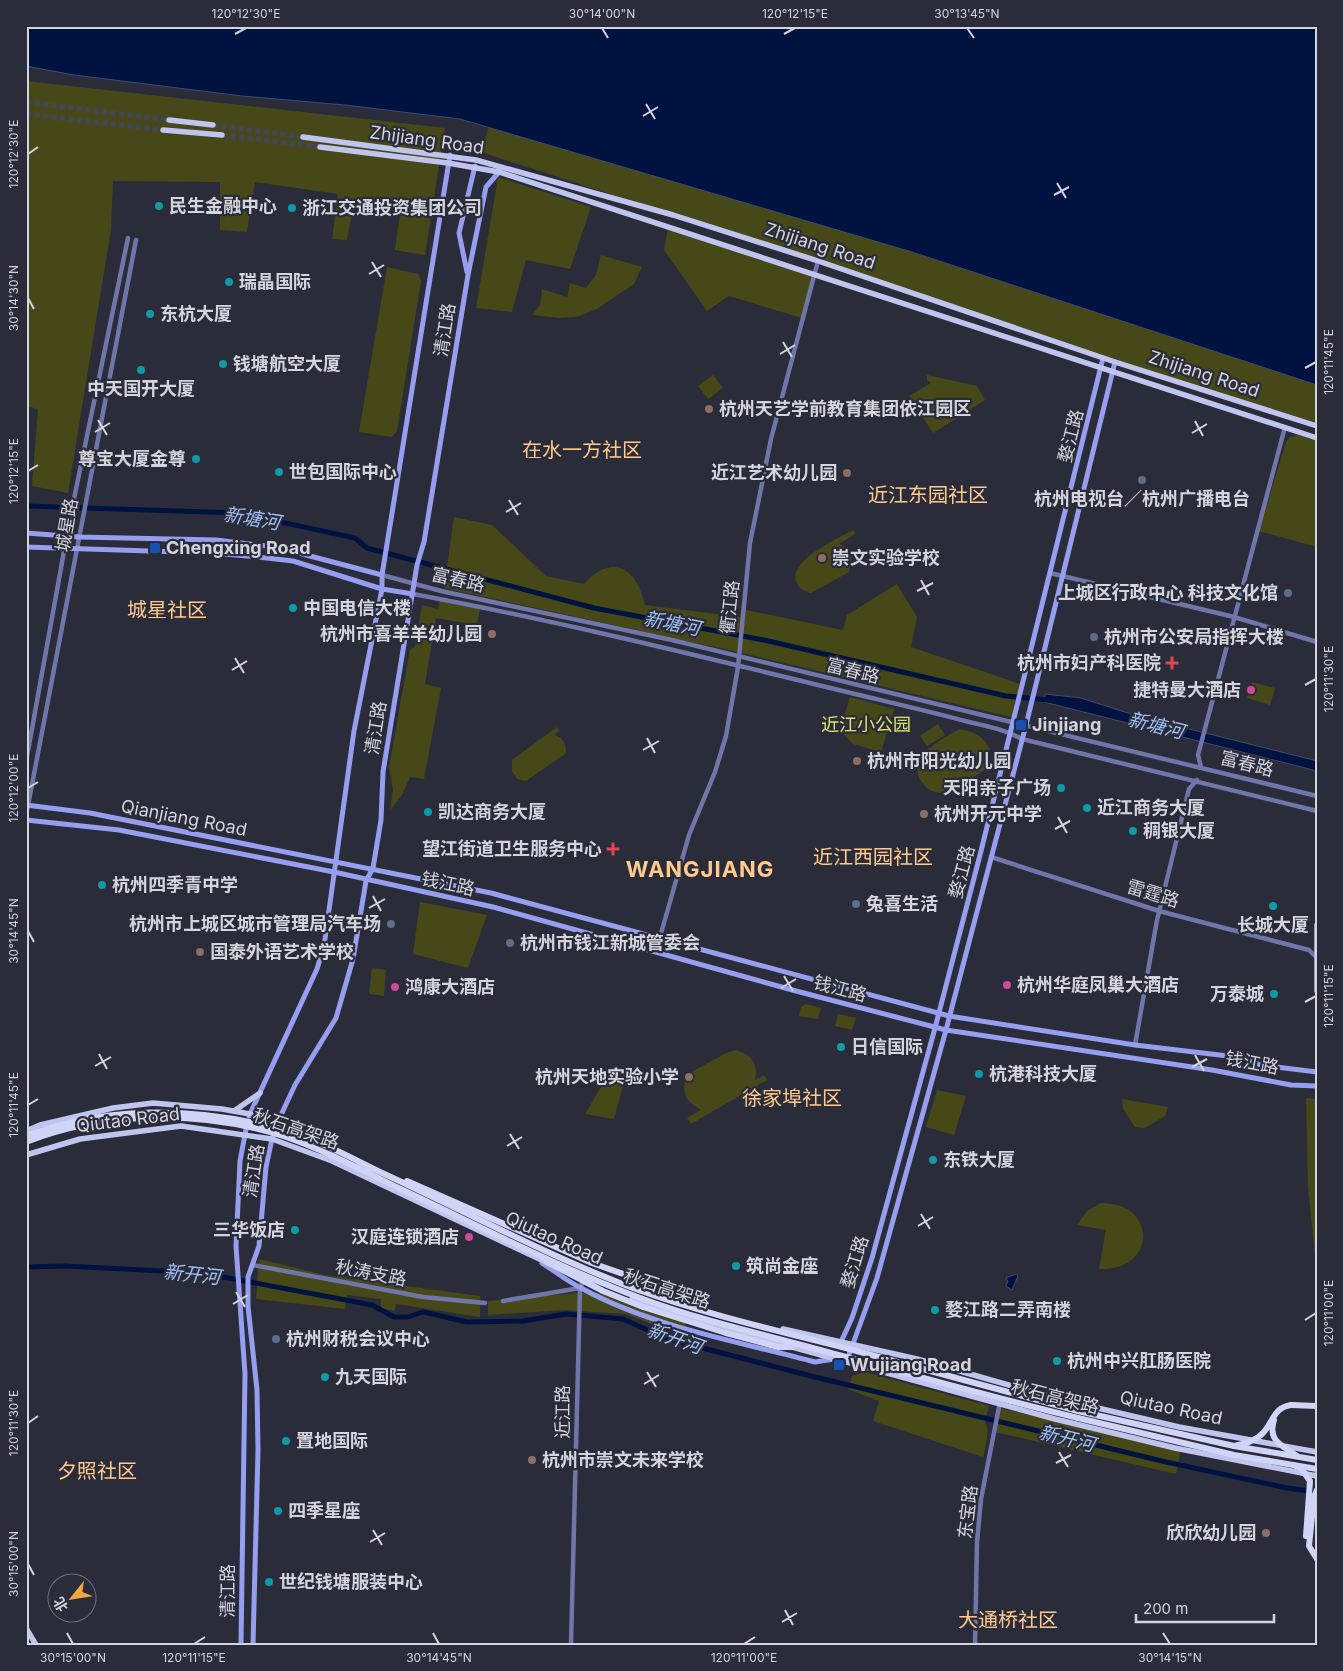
<svg xmlns="http://www.w3.org/2000/svg" width="1343" height="1671" font-family="Inter,'Noto Sans SC',sans-serif">
<rect width="100%" height="100%" fill="#2b2c3a"/>
<path fill="#474817" d="M26 81 445 128 425 255 395 250 400 214 393 201H354L347 240 332 239 338 194 255 182 247 232 220 230V182L113 181 111 230 68 493 32 486 38 409 26 406Z
M489 126 912 252 1317 385V423C1037 337 759 242 481 152Z
M498 177 591 207 570 269 526 260 512 312 476 308Z
M668 228 813 276 802 318 729 296 707 311 664 250Z
M601 255 642 267 634 284 595 310 576 317 560 318 532 315 540 305 542 289 567 297 570 283 586 288 596 275Z
M387 267 418 274 421 281 397 431 392 437 359 432Z
M713 375 723 388 708 399 698 386Z
M927 375 977 386 985 400 933 433 909 396 931 383 927 380Z
M1297 435 1317 440V547L1259 531 1286 442 1290 437Z
M454 517 492 525 546 576 584 584C613 552 637 569 645 605L740 617 741 609 843 630 847 615 897 584 917 617 911 647 1020 684 1011 717 738 652 444 588Z
M853 530 855 534 839 544 849 549 852 557 849 572 811 593C804 591 798 588 796 581 789 560 837 539 853 530Z
M440 599 480 608 477 625 436 618 425 684 441 688 424 779 410 777 402 795 390 810 393 790 389 767 410 649 415 647 422 605 438 609Z
M1252 682 1275 688 1270 705 1247 698Z
M850 697 894 709 881 752 853 744 840 730Z
M938 724 945 735 927 746 920 736Z
M557 727 559 731 554 735C563 737 568 746 565 754L526 781 517 779 512 771V760Z
M959 729C975 732 982 735 990 749L986 769C974 776 958 790 945 792 938 794 928 791 924 785 902 758 940 741 959 729Z
M420 902 487 915 468 968 413 954Z
M372 968 386 970 384 996 369 994Z
M806 1004 821 1008 818 1019 799 1016 801 1007Z
M838 1014 856 1018 852 1030 835 1026Z
M736 1050C752 1055 759 1064 755 1080L764 1075 767 1080 691 1124 687 1118 701 1110C685 1102 678 1088 690 1073L726 1053Z
M610 1072 624 1082 614 1119 585 1114Z
M937 1090 966 1096 954 1135 926 1127Z
M1306 1098 1317 1099V1274L1308 1187Z
M1122 1099 1168 1107 1165 1116 1145 1128 1135 1127 1123 1109Z
M1101 1203C1159 1203 1156 1272 1099 1269L1106 1230 1077 1225 1087 1211Z
M259 1259 325 1275 480 1296V1317L396 1304 394 1311 381 1308V1299L347 1295 345 1309 256 1299Z
M577 1293H610L688 1317 682 1336 626 1314 565 1310 488 1315V1301Z
M865 1372 989 1406 985 1421C990 1433 986 1445 983 1457L873 1421 879 1401 848 1389 852 1376Z
M999 1408 1181 1449 1176 1474 995 1432Z"/>
<path fill="#00123f" stroke="#3f4c6e" d="M26 26H1317V385L912 252 460 119 345 105 242 96 74 75 26 66Z
M1045 694 1081 698 1137 716 1317 761V771L1044 702Z
M1016 1274 1018 1276 1012 1290 1006 1286 1008 1281 1006 1278Z"/>
<g fill="none" stroke-linecap="round" stroke-linejoin="round">
<path stroke="#00123f" stroke-width="5" d="M26 506 239 513 355 538 367 548 594 608 764 640 1006 696 1049 700
M26 1267 65 1266 202 1273 372 1305 394 1317H408L423 1312 467 1322 523 1321 566 1314 623 1319 668 1339 811 1376 1166 1462 1287 1488 1311 1491"/>
<path stroke="#444552" stroke-width="5.5" stroke-dasharray="5.5 3" stroke-linecap="butt" d="M26 102 169 120
M26 114 163 130
M213 125 303 137
M222 135 320 147"/>
<path stroke="#7076a9" stroke-width="4.5" d="M1050 573 1234 617 1317 642
M382 575 441 591 672 640 1317 796
M413 594C559 621 703 657 847 692 888 702 928 711 969 722 987 726 1006 730 1022 739L1317 811
M26 762 70 518 128 238
M1201 767 1198 755 1285 427
M26 816 136 240
M991 857 1159 911 1309 950 1316 957
M656 951 689 835 715 772 726 736 738 667 750 543 771 439 818 261
M1135 1045 1157 920 1189 789 1197 780
M253 1265 423 1297 485 1303
M503 1301 580 1288
M571 1645 580 1288 584 1280
M975 1645 977 1542 981 1499 1000 1402"/>
<path stroke="#969eef" stroke-width="5" d="M467 272 459 233 475 166
M26 533 79 537 216 540 276 547 382 575
M26 547 211 553 258 557 293 561 382 589 413 594
M26 805 90 813 491 893 949 1016 1135 1045 1245 1058 1260 1065 1317 1072
M26 820 119 830 334 872 493 907 796 991 946 1030 1212 1070 1291 1085 1317 1086
M249 1116 317 969 324 946 354 731 382 589V575L450 155
M542 1263C555 1271 567 1281 581 1288 652 1327 737 1341 815 1362L834 1359
M840 1344 852 1318 872 1258 935 1028 980 855 1103 358
M847 1360 877 1278 946 1030 1026 725 1115 362
M241 1645 245 1374 236 1246 240 1161 247 1124
M253 1645 258 1450 257 1390 248 1306V1277L259 1246 266 1167 272 1139 281 1115 295 1085 336 1018 353 959 366 881 373 868 381 820 383 772 417 565 424 542 468 275 486 187 499 172"/>
<path stroke="#bfc5ef" stroke-width="5.5" d="M169 120 213 125
M163 130 222 135
M303 137 476 160 673 215 818 261 1115 362 1317 426
M320 147 448 163 499 172 1317 438
M1317 925V991
M234 1111 260 1093
M26 1131 40 1125 113 1108 153 1103 222 1109 250 1114 273 1126
M26 1155 80 1139 181 1126 272 1139 332 1161 550 1264
M632 1299 792 1347 1055 1419 1175 1448 1317 1476
M783 1329 917 1359 1055 1398 1179 1427 1317 1452
M26 1628 36 1645"/>
<path stroke="#d0d5f7" stroke-width="6" d="M407 1181 592 1263 694 1299 699 1307
M726 1333 778 1347H792
M1291 1405 1317 1406
M1078 1411 1234 1446 1317 1460
M1078 1418 1234 1455 1317 1469
M1317 1490 1314 1497 1309 1546 1317 1559"/>
<path stroke="#d0d5f7" stroke-width="6" d="M26 1136C110 1105 198 1107 283 1130 317 1139 349 1157 380 1172 463 1210 548 1256 633 1288 704 1314 779 1331 853 1350 928 1370 1003 1391 1078 1411
M26 1142C106 1111 201 1110 283 1136 325 1150 365 1172 405 1191 483 1228 562 1269 643 1299 697 1319 753 1332 809 1347 898 1371 987 1396 1078 1418
M547 1262 603 1291 643 1307 726 1333
M1274 1420C1267 1441 1283 1446 1297 1456
M1234 1446C1244 1444 1256 1441 1263 1433 1274 1421 1273 1408 1291 1405
M1293 1465 1301 1468 1310 1481 1306 1536"/>
</g>
<path fill="none" stroke="#d3d4dd" stroke-width="2" d="M602 28 608 38M967 28 974 38M235 34 246 28M784 34 795 28M646 104 655 119M643 116 658 107M28 154 38 147M1057 183 1066 198M1054 195 1069 187M372 262 381 277M369 274 384 265M28 298 34 309M783 342 792 357M780 354 795 345M1305 368 1316 362M98 420 107 435M1195 421 1203 436M95 432 110 423M1192 433 1207 424M28 471 38 465M509 500 518 515M506 512 521 503M921 580 929 595M917 591 933 583M235 658 244 673M232 670 247 661M1305 685 1316 679M647 738 655 753M643 750 659 741M28 788 38 782M1058 817 1067 833M1055 829 1070 821M373 896 381 911M369 908 385 899M28 931 34 942M784 976 793 991M781 988 796 979M1305 1002 1316 996M99 1054 107 1069M1195 1055 1204 1071M95 1066 111 1057M1192 1067 1207 1059M28 1105 38 1099M510 1134 519 1149M507 1146 522 1137M921 1214 930 1229M918 1226 933 1217M236 1292 245 1307M233 1304 248 1295M1305 1320 1316 1313M647 1372 656 1387M644 1384 659 1375M28 1423 38 1416M1059 1452 1068 1467M1056 1463 1071 1455M373 1530 382 1545M370 1542 385 1533M28 1564 34 1575M785 1610 793 1625M782 1622 797 1613M67 1633 73 1644M433 1633 439 1644M1163 1633 1170 1644M194 1644 205 1637M744 1644 755 1637"/>
<g fill="#0f9aa8" stroke="#2b2c3a" stroke-width="2">
<circle cx="159" cy="206" r="5"/>
<circle cx="292" cy="208" r="5"/>
<circle cx="229" cy="282" r="5"/>
<circle cx="150" cy="314" r="5"/>
<circle cx="223" cy="364" r="5"/>
<circle cx="141" cy="370" r="5"/>
<circle cx="196" cy="459" r="5"/>
<circle cx="279" cy="472" r="5"/>
<circle cx="293" cy="608" r="5"/>
<circle cx="1061" cy="788" r="5"/>
<circle cx="1087" cy="808" r="5"/>
<circle cx="428" cy="812" r="5"/>
<circle cx="1133" cy="831" r="5"/>
<circle cx="102" cy="885" r="5"/>
<circle cx="1273" cy="906" r="5"/>
<circle cx="1274" cy="994" r="5"/>
<circle cx="841" cy="1047" r="5"/>
<circle cx="979" cy="1074" r="5"/>
<circle cx="933" cy="1160" r="5"/>
<circle cx="295" cy="1230" r="5"/>
<circle cx="736" cy="1266" r="5"/>
<circle cx="935" cy="1310" r="5"/>
<circle cx="1057" cy="1361" r="5"/>
<circle cx="325" cy="1377" r="5"/>
<circle cx="286" cy="1441" r="5"/>
<circle cx="278" cy="1511" r="5"/>
<circle cx="269" cy="1582" r="5"/>
</g>
<g fill="#8d6e63" stroke="#2b2c3a" stroke-width="2">
<circle cx="709" cy="409" r="5"/>
<circle cx="847" cy="473" r="5"/>
<circle cx="822" cy="558" r="5"/>
<circle cx="492" cy="634" r="5"/>
<circle cx="857" cy="761" r="5"/>
<circle cx="924" cy="814" r="5"/>
<circle cx="200" cy="952" r="5"/>
<circle cx="689" cy="1077" r="5"/>
<circle cx="532" cy="1460" r="5"/>
<circle cx="1266" cy="1533" r="5"/>
</g>
<g fill="#5c6f8a" stroke="#2b2c3a" stroke-width="2">
<circle cx="1142" cy="480" r="5"/>
<circle cx="1288" cy="593" r="5"/>
<circle cx="1094" cy="637" r="5"/>
<circle cx="856" cy="904" r="5"/>
<circle cx="391" cy="924" r="5"/>
<circle cx="510" cy="943" r="5"/>
<circle cx="276" cy="1339" r="5"/>
</g>
<g fill="#1a4fb4" stroke="#2b2c3a" stroke-width="2">
<rect x="149" y="542" width="12" height="12" rx="2.5"/>
<rect x="1015" y="719" width="12" height="12" rx="2.5"/>
<rect x="833" y="1359" width="12" height="12" rx="2.5"/>
</g>
<g fill="#e0444e" stroke="#2b2c3a" stroke-width="2">
<path d="M1169.5 655.5h5v5h5v5h-5v5h-5v-5h-5v-5h5z"/>
<path d="M610.5 841.5h5v5h5v5h-5v5h-5v-5h-5v-5h5z"/>
</g>
<g fill="#d1479c" stroke="#2b2c3a" stroke-width="2">
<circle cx="1251" cy="690" r="5"/>
<circle cx="1007" cy="985" r="5"/>
<circle cx="395" cy="987" r="5"/>
<circle cx="469" cy="1237" r="5"/>
</g>
<g text-anchor="middle" stroke-width="4.5" stroke-linejoin="round" paint-order="stroke">
<g font-size="18" fill="#d3d4dd" stroke="#2b2c3a">
<text transform="translate(427 140) rotate(8)" y="6">Zhijiang Road</text>
<text transform="translate(820 246) rotate(18)" y="6">Zhijiang Road</text>
<text transform="translate(445 330) rotate(-81)" y="6">清江路</text>
<text transform="translate(1204 374) rotate(18)" y="6">Zhijiang Road</text>
<text transform="translate(1071 436) rotate(-76)" y="6">婺江路</text>
<text transform="translate(67 525) rotate(-80)" y="6">城星路</text>
<text transform="translate(458 580) rotate(13)" y="6">富春路</text>
<text transform="translate(730 607) rotate(-84)" y="6">衢江路</text>
<text transform="translate(853 671) rotate(14)" y="6">富春路</text>
<text transform="translate(376 728) rotate(-81)" y="6">清江路</text>
<text transform="translate(1247 764) rotate(14)" y="6">富春路</text>
<text transform="translate(184 818) rotate(11)" y="6">Qianjiang Road</text>
<text transform="translate(962 872) rotate(-75)" y="6">婺江路</text>
<text transform="translate(448 884) rotate(12)" y="6">钱江路</text>
<text transform="translate(1153 894) rotate(17)" y="6">雷霆路</text>
<text transform="translate(840 989) rotate(15)" y="6">钱江路</text>
<text transform="translate(1252 1063) rotate(11)" y="6">钱江路</text>
<text transform="translate(128 1120) rotate(-7)" y="6">Qiutao Road</text>
<text transform="translate(296 1129) rotate(19)" y="6">秋石高架路</text>
<text transform="translate(254 1171) rotate(-81)" y="6">清江路</text>
<text transform="translate(554 1238) rotate(24)" y="6">Qiutao Road</text>
<text transform="translate(855 1262) rotate(-73)" y="6">婺江路</text>
<text transform="translate(371 1273) rotate(11)" y="6">秋涛支路</text>
<text transform="translate(667 1289) rotate(18)" y="6">秋石高架路</text>
<text transform="translate(1055 1397) rotate(14)" y="6">秋石高架路</text>
<text transform="translate(1171 1408) rotate(12)" y="6">Qiutao Road</text>
<text transform="translate(563 1412) rotate(-90)" y="6">近江路</text>
<text transform="translate(968 1512) rotate(-83)" y="6">东宝路</text>
<text transform="translate(228 1591) rotate(-90)" y="6">清江路</text>
</g>
<g font-size="18" font-weight="bold" fill="#d3d4dd" stroke="#2b2c3a" text-anchor="start">
<text x="169" y="212">民生金融中心</text>
<text x="302" y="214">浙江交通投资集团公司</text>
<text x="239" y="288">瑞晶国际</text>
<text x="160" y="320">东杭大厦</text>
<text x="233" y="370">钱塘航空大厦</text>
<text x="141" y="395" text-anchor="middle">中天国开大厦</text>
<text x="719" y="415">杭州天艺学前教育集团依江园区</text>
<text x="186" y="465" text-anchor="end">尊宝大厦金尊</text>
<text x="289" y="478">世包国际中心</text>
<text x="837" y="479" text-anchor="end">近江艺术幼儿园</text>
<text x="1142" y="505" text-anchor="middle">杭州电视台／杭州广播电台</text>
<text x="166" y="554">Chengxing Road</text>
<text x="832" y="564">崇文实验学校</text>
<text x="1278" y="599" text-anchor="end">上城区行政中心 科技文化馆</text>
<text x="303" y="614">中国电信大楼</text>
<text x="482" y="640" text-anchor="end">杭州市喜羊羊幼儿园</text>
<text x="1104" y="643">杭州市公安局指挥大楼</text>
<text x="1161" y="669" text-anchor="end">杭州市妇产科医院</text>
<text x="1241" y="696" text-anchor="end">捷特曼大酒店</text>
<text x="1032" y="731">Jinjiang</text>
<text x="867" y="767">杭州市阳光幼儿园</text>
<text x="1051" y="794" text-anchor="end">天阳亲子广场</text>
<text x="1097" y="814">近江商务大厦</text>
<text x="438" y="818">凯达商务大厦</text>
<text x="934" y="820">杭州开元中学</text>
<text x="1143" y="837">稠银大厦</text>
<text x="602" y="855" text-anchor="end">望江街道卫生服务中心</text>
<text x="112" y="891">杭州四季青中学</text>
<text x="866" y="910">兔喜生活</text>
<text x="381" y="930" text-anchor="end">杭州市上城区城市管理局汽车场</text>
<text x="1273" y="931" text-anchor="middle">长城大厦</text>
<text x="520" y="949">杭州市钱江新城管委会</text>
<text x="210" y="958">国泰外语艺术学校</text>
<text x="1017" y="991">杭州华庭凤巢大酒店</text>
<text x="405" y="993">鸿康大酒店</text>
<text x="1264" y="1000" text-anchor="end">万泰城</text>
<text x="851" y="1053">日信国际</text>
<text x="989" y="1080">杭港科技大厦</text>
<text x="679" y="1083" text-anchor="end">杭州天地实验小学</text>
<text x="943" y="1166">东铁大厦</text>
<text x="285" y="1236" text-anchor="end">三华饭店</text>
<text x="459" y="1243" text-anchor="end">汉庭连锁酒店</text>
<text x="746" y="1272">筑尚金座</text>
<text x="945" y="1316">婺江路二弄南楼</text>
<text x="286" y="1345">杭州财税会议中心</text>
<text x="1067" y="1367">杭州中兴肛肠医院</text>
<text x="850" y="1371">Wujiang Road</text>
<text x="335" y="1383">九天国际</text>
<text x="296" y="1447">置地国际</text>
<text x="542" y="1466">杭州市崇文未来学校</text>
<text x="288" y="1517">四季星座</text>
<text x="1256" y="1539" text-anchor="end">欣欣幼儿园</text>
<text x="279" y="1588">世纪钱塘服装中心</text>
</g>
<g font-size="18" fill="#dde169" stroke="#2b2c3a">
<text x="866" y="731">近江小公园</text>
</g>
<g font-size="19" font-style="italic" fill="#9fc0f6" stroke="#2b2c3a">
<text transform="translate(252 518) rotate(9)" y="7">新塘河</text>
<text transform="translate(672 623) rotate(11)" y="7">新塘河</text>
<text transform="translate(1156 725) rotate(14)" y="7">新塘河</text>
<text transform="translate(192 1274) rotate(6)" y="7">新开河</text>
<text transform="translate(675 1338) rotate(19)" y="7">新开河</text>
<text transform="translate(1067 1438) rotate(14)" y="7">新开河</text>
</g>
<g font-size="20" fill="#ffca8b" stroke="#2b2c3a">
<text x="582" y="457">在水一方社区</text>
<text x="928" y="502">近江东园社区</text>
<text x="167" y="617">城星社区</text>
<text x="873" y="864">近江西园社区</text>
<text x="792" y="1105">徐家埠社区</text>
<text x="97" y="1478">夕照社区</text>
<text x="1008" y="1627">大通桥社区</text>
</g>
<g font-size="22" font-weight="bold" letter-spacing="1" fill="#ffca8b" stroke="#2b2c3a">
<text x="700" y="877">WANGJIANG</text>
</g>
</g>
<rect width="1343" height="1671" fill="none" stroke="#2b2c3a" stroke-width="55"/>
<g transform="translate(72 1598) rotate(240)"><circle r="24" fill="#2b2c3a" stroke="#6e6f7b"/>
<path d="M0-4L9 19L0 12L-9 19Z" fill="#f1a640"/>
<text y="-8" font-size="14" font-weight="bold" text-anchor="middle" fill="#d3d4dd">北</text>
</g>
<path d="M1136 1614v8h138v-8" fill="none" stroke="#d3d4dd" stroke-width="2.5"/>
<text x="1143" y="1614" font-size="15" fill="#d3d4dd" stroke="#2b2c3a" stroke-width="4" paint-order="stroke">200 m</text>
<rect x="28" y="28" width="1288" height="1616" fill="none" stroke="#d3d4dd" stroke-width="2"/>
<g font-size="12" text-anchor="middle" fill="#d3d4dd">
<text x="246" y="18">120°12'30"E</text>
<text x="602" y="18">30°14'00"N</text>
<text x="795" y="18">120°12'15"E</text>
<text x="967" y="18">30°13'45"N</text>
<text transform="translate(14 154) rotate(-90)" y="4">120°12'30"E</text>
<text transform="translate(14 298) rotate(-90)" y="4">30°14'30"N</text>
<text transform="translate(1329 362) rotate(-90)" y="4">120°11'45"E</text>
<text transform="translate(14 471) rotate(-90)" y="4">120°12'15"E</text>
<text transform="translate(1329 679) rotate(-90)" y="4">120°11'30"E</text>
<text transform="translate(14 788) rotate(-90)" y="4">120°12'00"E</text>
<text transform="translate(14 931) rotate(-90)" y="4">30°14'45"N</text>
<text transform="translate(1329 996) rotate(-90)" y="4">120°11'15"E</text>
<text transform="translate(14 1105) rotate(-90)" y="4">120°11'45"E</text>
<text transform="translate(1329 1313) rotate(-90)" y="4">120°11'00"E</text>
<text transform="translate(14 1423) rotate(-90)" y="4">120°11'30"E</text>
<text transform="translate(14 1564) rotate(-90)" y="4">30°15'00"N</text>
<text x="73" y="1662">30°15'00"N</text>
<text x="194" y="1662">120°11'15"E</text>
<text x="439" y="1662">30°14'45"N</text>
<text x="744" y="1662">120°11'00"E</text>
<text x="1170" y="1662">30°14'15"N</text>
</g>
</svg>
